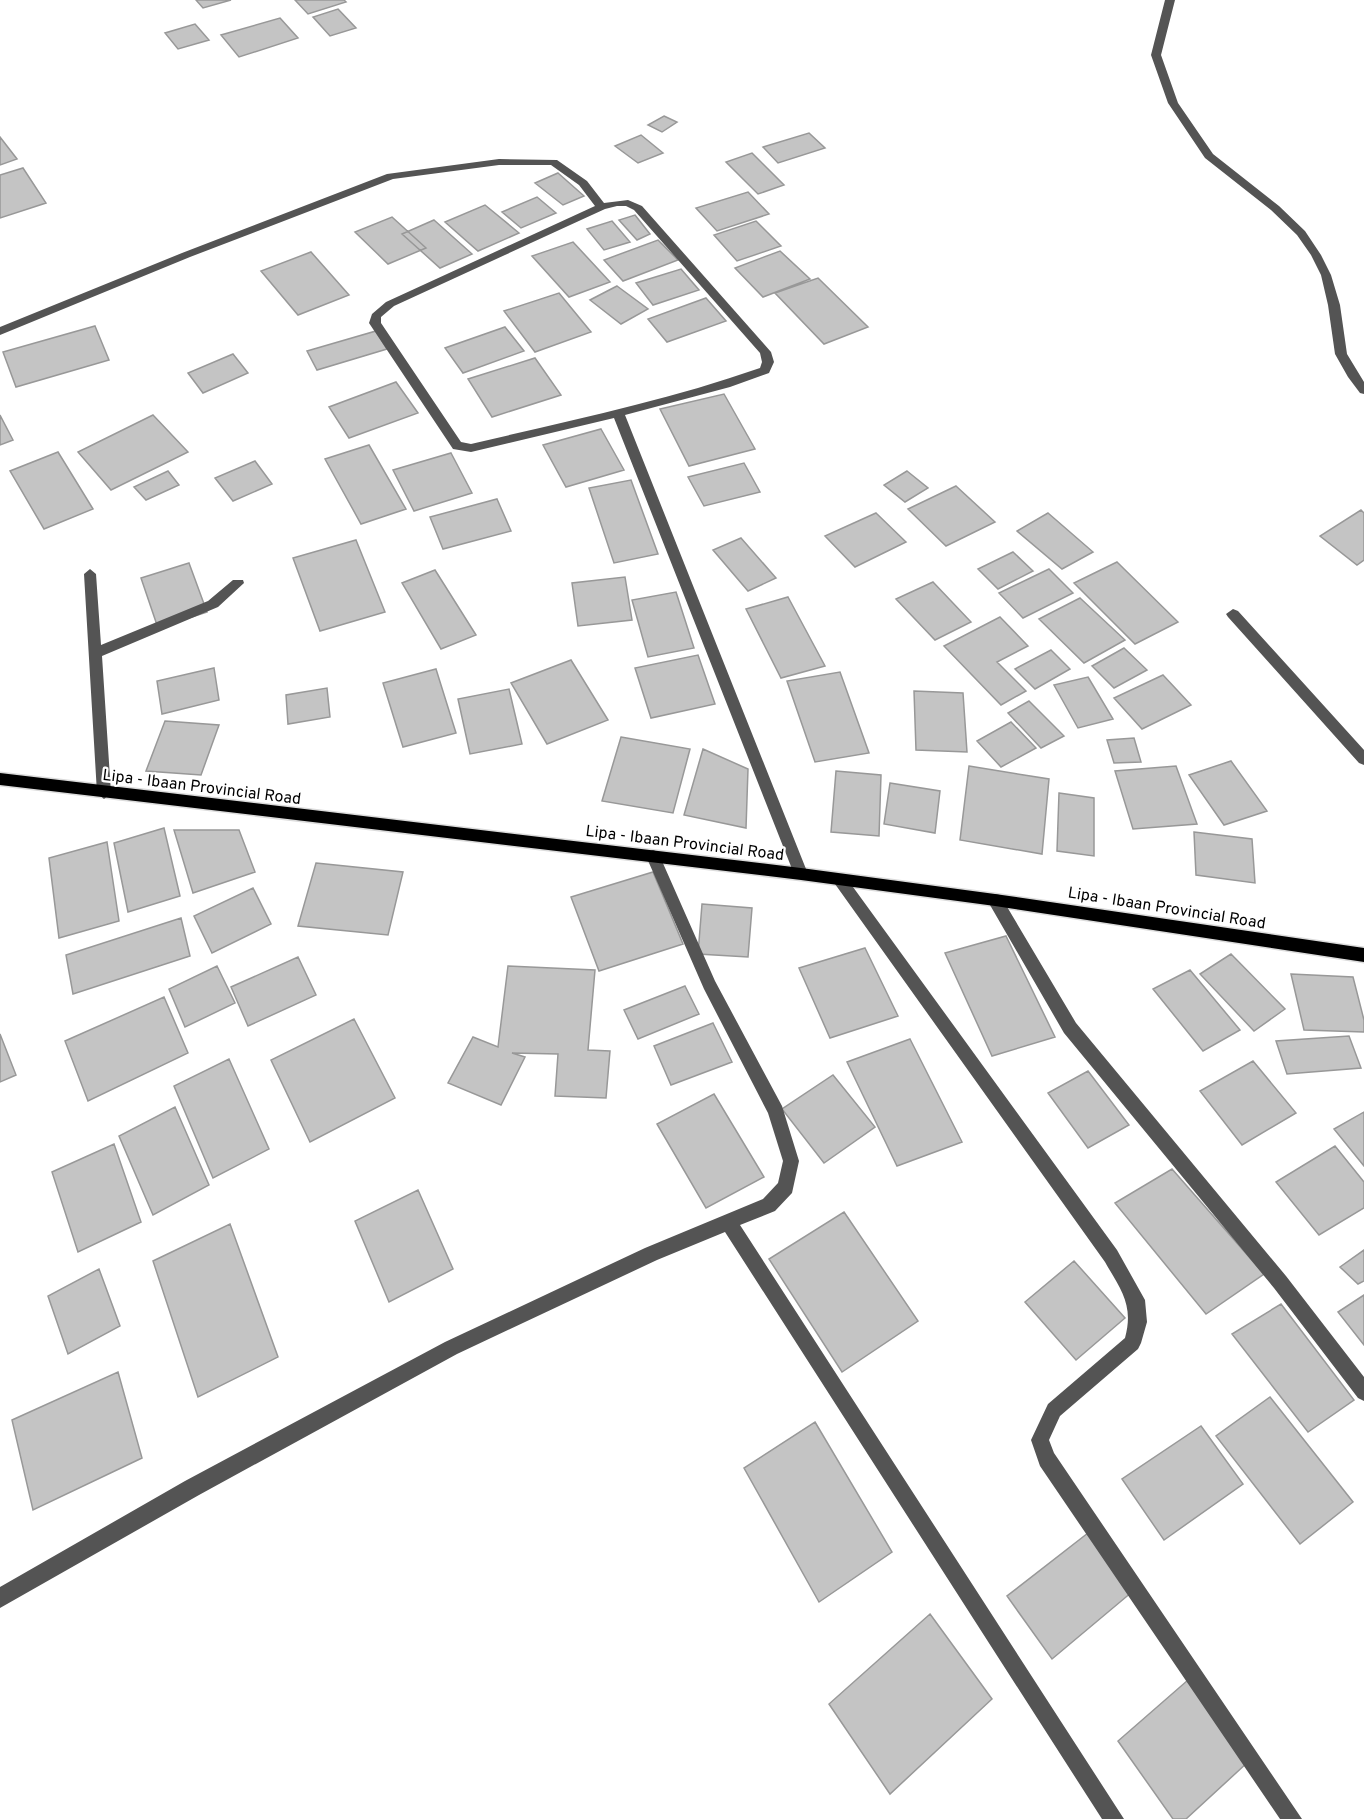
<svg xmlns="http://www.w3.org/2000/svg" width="1364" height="1819" font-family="Overpass,sans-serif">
<rect width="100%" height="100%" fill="#fff"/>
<path fill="#c4c4c4" stroke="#989898" stroke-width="1.5" d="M196 0H231L203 8Z
M295 0H344L346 2 308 14Z
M338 9 356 28 330 36 313 17Z
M280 18 298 38 239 57 221 35Z
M195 24 209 40 178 49 165 33Z
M664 116 677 122 662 132 648 125Z
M809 133 825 148 778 163 763 147Z
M641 135 663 153 638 163 615 146Z
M0 137 17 159 0 165Z
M752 153 784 185 758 194 726 162Z
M23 168 46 203 0 218V175Z
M558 173 584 196 563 205 535 183Z
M748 192 769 214 717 231 696 208Z
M537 197 556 213 521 228 502 212Z
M485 205 519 233 478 251 445 222Z
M635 215 650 234 637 240 619 220Z
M392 217 426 248 388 264 355 232Z
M434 220 472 254 440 268 402 234Z
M612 221 630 242 604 250 587 229Z
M756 221 781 246 737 261 714 235Z
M658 240 678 260 623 281 604 260Z
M573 242 610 282 569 297 532 256Z
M780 251 810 279 763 297 735 268Z
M311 252 349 295 298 315 261 271Z
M681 269 699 290 653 305 636 283Z
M818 278 868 327 824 344 775 293Z
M617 286 648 309 621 324 590 300Z
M559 293 591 332 535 352 504 311Z
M706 298 726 321 667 342 648 319Z
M95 326 109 360 16 387 3 352Z
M505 327 524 351 463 373 445 348Z
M376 331 387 349 317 370 307 351Z
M233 354 248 373 203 393 188 373Z
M535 358 561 395 492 417 468 379Z
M396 382 418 413 349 438 329 407Z
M724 394 755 449 689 466 660 409Z
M0 415 13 440 0 445Z
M153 415 188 452 111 490 78 452Z
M601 429 624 470 566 487 543 445Z
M369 445 406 509 361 524 325 459Z
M58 452 93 509 44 529 10 471Z
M451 453 472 493 414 511 393 470Z
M255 461 272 484 233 501 215 478Z
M744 463 760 492 704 506 688 477Z
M168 471 179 485 146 500 134 487Z
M907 471 928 488 905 502 884 485Z
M631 480 658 554 614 563 589 488Z
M956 486 995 522 946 546 908 509Z
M497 499 511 531 443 549 430 517Z
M1361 510 1364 513V560L1357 565 1320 536Z
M876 513 906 542 855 567 825 536Z
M1048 513 1093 552 1062 569 1017 531Z
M741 538 776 578 748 591 713 550Z
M356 540 385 612 320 631 293 558Z
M1013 552 1033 571 998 589 978 569Z
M1117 562 1178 622 1135 644 1074 583Z
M189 563 207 612 158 628 141 578Z
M1049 569 1073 593 1023 618 999 593Z
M435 570 476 635 441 649 402 583Z
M625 577 632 620 578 626 572 583Z
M933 582 971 622 935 640 896 599Z
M676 592 694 648 648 657 632 600Z
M788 597 825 666 781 678 746 609Z
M1080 598 1125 640 1084 663 1039 619Z
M1000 617 1028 646 997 662 1026 691 1001 705 944 646Z
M1124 648 1147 670 1114 688 1092 666Z
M1051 650 1070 669 1035 689 1015 669Z
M698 655 715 704 651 718 635 668Z
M571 660 608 720 547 744 511 683Z
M214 668 219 700 162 714 157 681Z
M436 669 456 733 403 747 383 683Z
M840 672 869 753 815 762 787 681Z
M1163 675 1191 705 1142 729 1114 698Z
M1088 677 1113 719 1078 728 1054 685Z
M327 688 330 717 288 724 286 695Z
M509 689 522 744 470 754 458 699Z
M914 691 963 693 967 752 916 750Z
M1029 701 1064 736 1041 748 1008 713Z
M165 721 219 725 201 775 146 771Z
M1011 722 1036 748 1001 767 977 741Z
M621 737 690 749 673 813 602 801Z
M1134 738 1141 762 1114 763 1107 740Z
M703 749 748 769 746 828 684 815Z
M1231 761 1267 811 1224 825 1189 775Z
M969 766 1049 779 1042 854 960 840Z
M1176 766 1197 824 1133 829 1115 771Z
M836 771 881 775 879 836 831 832Z
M890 783 940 791 935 833 884 824Z
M1059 793 1094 798V856L1057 851Z
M164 828 180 896 128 912 114 843Z
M174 830H239L255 872 193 893Z
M1194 832 1252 839 1255 883 1196 875Z
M107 842 119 921 59 938 49 858Z
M316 863 403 872 388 935 298 926Z
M653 872 683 944 599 971 571 897Z
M253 888 271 924 212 953 194 916Z
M702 904 752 908 748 957 698 954Z
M181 918 190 956 73 994 66 955Z
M1006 936 1055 1037 992 1056 945 953Z
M865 948 898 1016 830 1038 799 968Z
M1231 954 1285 1009 1254 1031 1200 974Z
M298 957 316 995 248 1026 231 987Z
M217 966 235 1003 185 1027 169 989Z
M508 966 595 970 588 1050 610 1051 606 1098 555 1096 558 1054 512 1053 525 1057 501 1105 448 1083 473 1037 498 1047Z
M1190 970 1240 1030 1203 1051 1153 989Z
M1291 974 1353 977 1364 1020V1032L1304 1030Z
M685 986 699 1014 638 1039 624 1010Z
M164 997 188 1053 88 1101 65 1041Z
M354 1019 395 1098 310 1142 271 1060Z
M713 1023 732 1062 671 1085 654 1046Z
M0 1034 16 1075 0 1082Z
M1349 1036 1361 1068 1287 1074 1276 1041Z
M910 1039 962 1142 897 1166 847 1062Z
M229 1059 269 1149 213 1178 174 1086Z
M1253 1061 1296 1113 1242 1145 1200 1091Z
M1088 1071 1129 1125 1088 1148 1048 1093Z
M833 1075 875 1127 824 1163 782 1109Z
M714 1094 764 1177 706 1208 657 1124Z
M175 1107 209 1185 153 1215 119 1136Z
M1364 1112V1166L1334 1129Z
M114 1144 141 1222 78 1252 52 1172Z
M1335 1146 1364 1182V1208L1319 1235 1276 1182Z
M1172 1169 1264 1274 1206 1314 1115 1203Z
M418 1190 453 1269 389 1302 355 1221Z
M844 1212 918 1321 842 1372 769 1259Z
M230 1224 278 1357 198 1397 153 1261Z
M1364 1250V1281L1358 1284 1340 1267Z
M1074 1261 1125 1318 1076 1360 1025 1302Z
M99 1269 120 1326 68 1354 48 1296Z
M1364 1295V1345L1338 1312Z
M1281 1304 1354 1400 1308 1432 1232 1334Z
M118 1372 142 1458 33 1510 12 1420Z
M1270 1397 1353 1502 1300 1544 1216 1436Z
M815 1422 892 1552 819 1602 744 1468Z
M1201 1426 1243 1484 1164 1540 1122 1479Z
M1088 1533 1132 1592 1052 1659 1007 1596Z
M930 1614 992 1699 890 1794 829 1704Z
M1188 1680 1248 1762 1186 1819H1173L1118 1741Z"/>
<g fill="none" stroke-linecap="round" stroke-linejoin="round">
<g stroke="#dbdbdb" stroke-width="3">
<path id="major" d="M0 773 801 868 995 894 1364 948V962L995 906 801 880 0 785Z"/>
</g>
<path fill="#545454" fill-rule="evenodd" d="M1165 0H1175L1161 55 1178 103 1213 154 1279 206 1305 231 1321 255 1331 275 1340 305 1347 354 1364 382V394L1360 393 1348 377 1335 354 1328 305 1321 275 1311 255 1297 235 1271 210 1205 158 1168 103 1151 55Z
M499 159 557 160 587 181 604 203 628 200 642 206 771 352 774 362 769 373 730 387 625 415 808 874 806 878H796L794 874 614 418 471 452 453 449 369 323 372 314 386 302 595 206 579 185 551 165H499L393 179 190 257 0 335V327L182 253 387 174ZM617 206H626L634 210 760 353 762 362 760 368C666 401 568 421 471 444L461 442 381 323V317L394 306 605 209Z
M90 569 96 574 101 645 208 601 233 580H243L244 583 218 607 102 656 111 793 104 799 97 793 84 574Z
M1233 609 1238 611 1364 750V765L1359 763 1228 617 1226 614Z
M653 850 658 852 715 981 782 1106 799 1161 792 1193 775 1211 740 1225 1124 1819H1102L725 1232 657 1260 457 1354 199 1495 0 1608V1587L185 1481 445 1342 645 1248 763 1199 778 1183 783 1161 768 1113 704 989 646 856 648 852Z
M840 874 845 876 1117 1250 1145 1300 1147 1322 1141 1343 1138 1349 1060 1416 1049 1440 1054 1453 1302 1819H1280L1040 1466 1031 1440 1048 1404 1125 1338C1134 1305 1121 1290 1105 1262L835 884 833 880 835 876Z
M995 894 1000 895 1076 1023 1286 1276 1364 1377V1401L1358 1398 1274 1288 1064 1033 990 905 988 900 990 895Z"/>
<use href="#major" fill="#000" fill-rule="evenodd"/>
</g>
<g text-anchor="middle" stroke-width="4.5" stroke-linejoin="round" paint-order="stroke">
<g font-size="16" fill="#000" stroke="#fff">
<text transform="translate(202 786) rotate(7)" y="6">Lipa - Ibaan Provincial Road</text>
<text transform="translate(685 842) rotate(7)" y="6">Lipa - Ibaan Provincial Road</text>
<text transform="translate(1167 907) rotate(9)" y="6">Lipa - Ibaan Provincial Road</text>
</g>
</g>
</svg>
